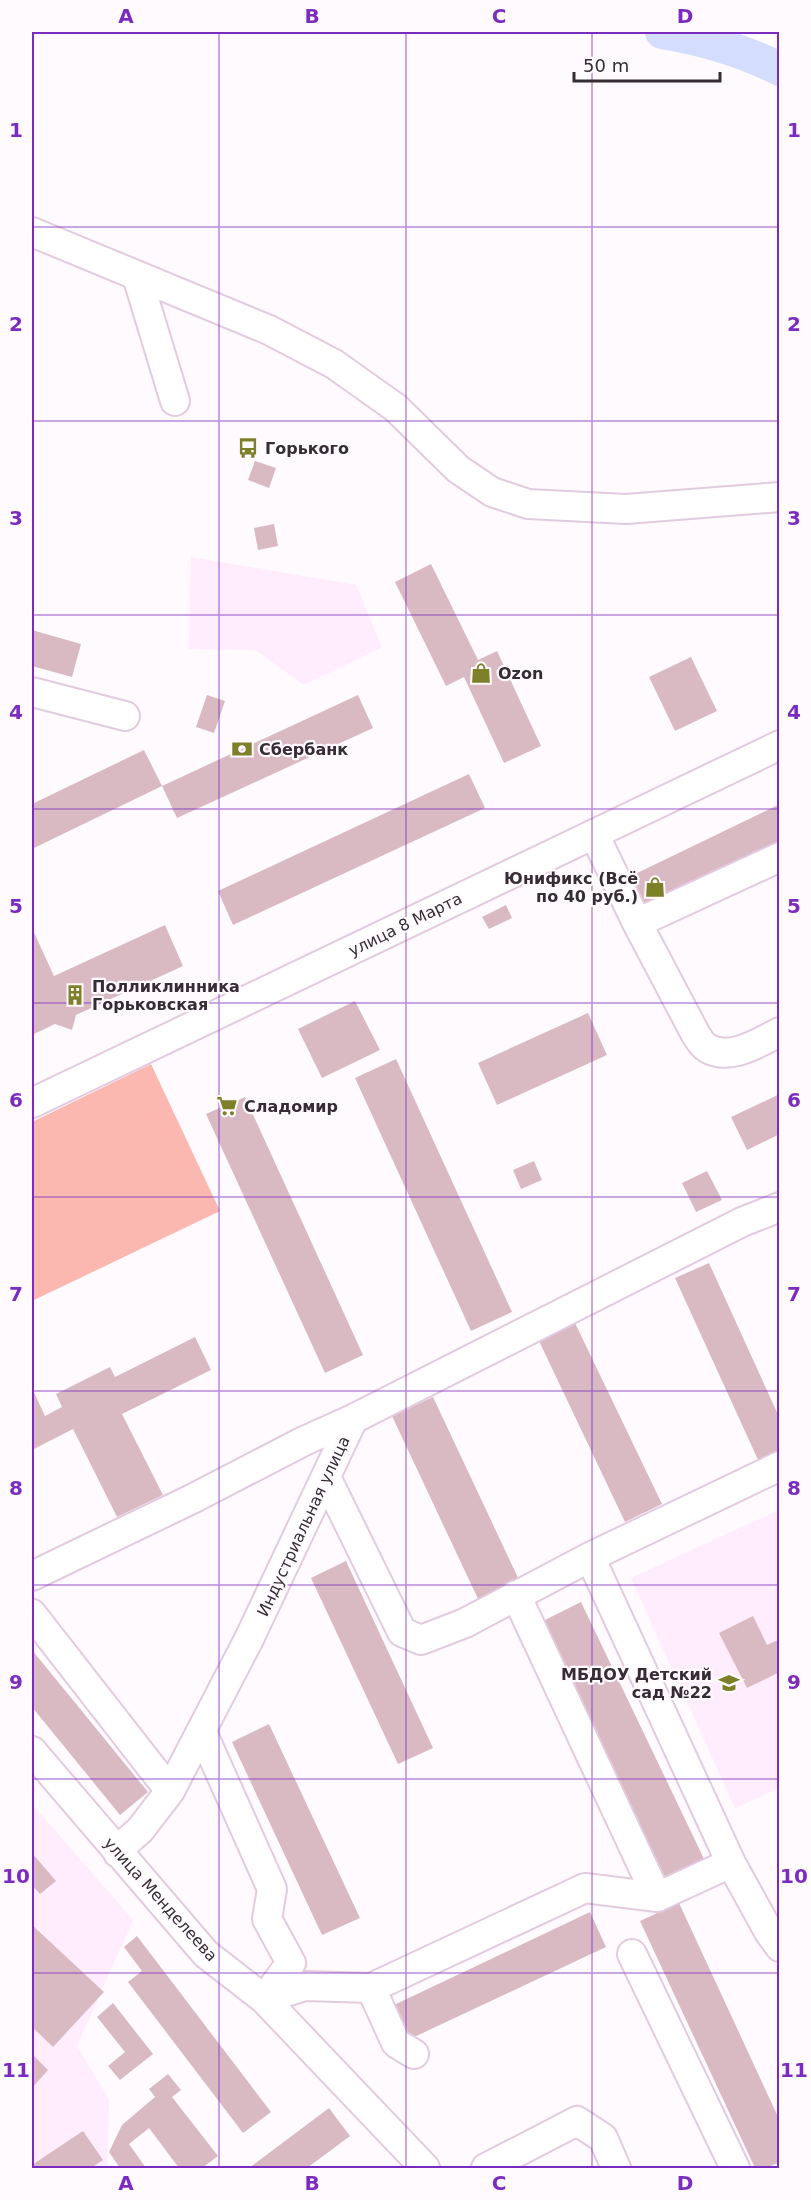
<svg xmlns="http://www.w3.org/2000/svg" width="811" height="2200" font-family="'DejaVu Sans',sans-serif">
<rect width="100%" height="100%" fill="#fffafe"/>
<path fill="#ffecfc" d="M191 557 356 585 382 647 304 685 255 650 189 649Z
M779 1510V1788L735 1808 631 1578Z
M32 1804 133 1920 77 2046 109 2100 107 2168H32Z"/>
<path fill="#fab8b0" d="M151 1064 220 1211 32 1301V1122Z"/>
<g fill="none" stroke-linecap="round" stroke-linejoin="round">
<path stroke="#d5ddfe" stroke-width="34" d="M662 32C704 39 742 50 780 69"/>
</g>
<path fill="#d9bac3" d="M255 461 276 468 269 488 248 480Z
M274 524 278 546 258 550 254 528Z
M431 564 478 660 497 651 541 746 504 763 464 677 446 686 395 582Z
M32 630 81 644 72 677 32 666Z
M691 657 717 711 675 731 649 677Z
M207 695 225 701 214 733 196 727Z
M358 695 373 728 177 818 162 786Z
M144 750 162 786 32 849V804Z
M469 774 485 808 233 925 218 891Z
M780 804V846L647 910 631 876Z
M506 905 512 918 489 929 482 917Z
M165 925 183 966 76 1015 72 1030 55 1024 32 1035V928L54 976Z
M355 1001 380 1050 322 1078 298 1029Z
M588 1013 607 1055 497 1105 478 1063Z
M396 1059 512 1312 471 1331 355 1078Z
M780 1094V1134L747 1150 731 1117Z
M245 1097 363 1355 325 1373 206 1114Z
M534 1161 542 1180 521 1189 513 1170Z
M707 1171 722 1200 696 1212 682 1183Z
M709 1263 780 1419V1453L759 1462 675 1278Z
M575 1323 662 1504 625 1522 539 1341Z
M195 1337 211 1370 122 1414 163 1495 117 1517 73 1429 32 1450V1388L45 1416 62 1407 56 1394 110 1367 115 1377Z
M433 1397 520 1582 479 1601 392 1416Z
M346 1561 433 1748 398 1764 311 1578Z
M581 1602 706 1863 667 1881 543 1621Z
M753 1616 767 1645 780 1639V1672L747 1688 719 1633Z
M32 1650 148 1792 120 1815 32 1707Z
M269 1724 360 1918 322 1935 232 1742Z
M32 1853 56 1881 40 1894 32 1885Z
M679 1903 780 2121V2162L766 2168H755L640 1921Z
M590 1912 606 1947 410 2039 394 2005Z
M32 1925 104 1992 53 2047 32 2027Z
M137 1936 271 2112 243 2133 128 1982 142 1971 124 1947Z
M113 2003 153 2054 120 2080 108 2066 125 2052 97 2017Z
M32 2054 48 2070 32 2088Z
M168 2074 181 2090 172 2097 218 2156 202 2168H179L149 2128 129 2144 146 2168H120L109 2152 122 2125 155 2097 149 2089Z
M329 2108 350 2136 307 2168H249Z
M83 2131 103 2160 91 2168H32V2165Z"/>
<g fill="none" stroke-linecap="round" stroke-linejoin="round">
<g stroke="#e3cbdf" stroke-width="32">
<path id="minor" d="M32 232 269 330 334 364 396 408 458 469 492 492 528 504 626 509 780 497
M137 276 175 401
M32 692 125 716
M594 834 637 923 695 1033C698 1038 702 1045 707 1048 730 1062 759 1042 780 1032
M637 923 780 857
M32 1103 780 745
M326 1477 402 1632 421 1640 465 1623 590 1557 780 1466
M32 1576 192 1499 304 1441 353 1419
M516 1595 657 1897 731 1863 590 1557
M32 1614 170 1791
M202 1732 272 1889 267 1919 291 1963 264 1999
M32 1751 206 1954 264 1999 425 2168
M118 1853 124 1844 140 1830 170 1791 249 1639 353 1419 742 1222 780 1207
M731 1863 769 1932 780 1947
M632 1954 735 2168
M371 1988 396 2043 414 2054
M264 1999 305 1986 371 1988 585 1888 657 1897
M486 2168 577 2121 603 2138 616 2168"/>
</g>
<use href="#minor" stroke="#fff" stroke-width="28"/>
</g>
<path fill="none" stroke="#7b2cbf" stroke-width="1.5" stroke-opacity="0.55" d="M219 32V2168M406 32V2168M592 32V2168M32 227H780M32 421H780M32 615H780M32 809H780M32 1003H780M32 1197H780M32 1391H780M32 1585H780M32 1779H780M32 1973H780"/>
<defs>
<g id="bus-bare" transform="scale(1.62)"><path d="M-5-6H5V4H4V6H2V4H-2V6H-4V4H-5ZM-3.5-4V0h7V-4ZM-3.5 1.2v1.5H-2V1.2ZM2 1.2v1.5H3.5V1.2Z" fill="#7e8029" stroke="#fffafe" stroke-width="2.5" paint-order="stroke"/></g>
<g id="shop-bare" transform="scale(1.62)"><path d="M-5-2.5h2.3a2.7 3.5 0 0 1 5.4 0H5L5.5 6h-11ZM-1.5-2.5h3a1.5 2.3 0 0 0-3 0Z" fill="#7e8029" stroke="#fffafe" stroke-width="2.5" paint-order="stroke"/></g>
<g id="bank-bare" transform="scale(1.62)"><path d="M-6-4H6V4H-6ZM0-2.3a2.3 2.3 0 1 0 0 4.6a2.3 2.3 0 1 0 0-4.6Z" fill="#7e8029" stroke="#fffafe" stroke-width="2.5" paint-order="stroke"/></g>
<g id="building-bare" transform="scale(1.62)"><path d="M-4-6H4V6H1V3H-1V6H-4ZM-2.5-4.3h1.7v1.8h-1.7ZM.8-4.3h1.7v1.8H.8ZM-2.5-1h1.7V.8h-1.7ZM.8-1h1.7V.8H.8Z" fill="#7e8029" stroke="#fffafe" stroke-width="2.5" paint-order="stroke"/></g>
<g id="supermarket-bare" transform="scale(1.62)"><path d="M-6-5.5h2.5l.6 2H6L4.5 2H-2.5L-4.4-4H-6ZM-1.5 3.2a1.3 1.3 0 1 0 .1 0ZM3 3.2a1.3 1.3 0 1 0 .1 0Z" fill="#7e8029" stroke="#fffafe" stroke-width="2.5" paint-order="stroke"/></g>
<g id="school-bare" transform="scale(1.62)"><path d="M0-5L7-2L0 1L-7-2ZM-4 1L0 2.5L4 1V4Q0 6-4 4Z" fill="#7e8029" stroke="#fffafe" stroke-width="2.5" paint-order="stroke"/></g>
</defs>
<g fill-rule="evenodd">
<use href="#bus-bare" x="248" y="448"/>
<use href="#shop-bare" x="481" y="673"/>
<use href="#bank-bare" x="242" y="749"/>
<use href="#shop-bare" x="655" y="887"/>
<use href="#building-bare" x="75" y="995"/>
<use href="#supermarket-bare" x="227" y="1106"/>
<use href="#school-bare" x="729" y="1683"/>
</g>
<g text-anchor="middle" stroke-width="4.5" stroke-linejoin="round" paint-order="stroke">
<g font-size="16" font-weight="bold" fill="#352c34" stroke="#fffafe" text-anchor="start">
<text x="265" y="454">Горького</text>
<text x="498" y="679">Ozon</text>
<text x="259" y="755">Сбербанк</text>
<text x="638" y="884" text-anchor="end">Юнификс (Всё<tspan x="638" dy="18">по 40 руб.)</tspan></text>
<text x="92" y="992">Полликлинника<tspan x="92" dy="18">Горьковская</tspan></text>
<text x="244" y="1112">Сладомир</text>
<text x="712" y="1680" text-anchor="end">МБДОУ Детский<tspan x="712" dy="18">сад №22</tspan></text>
</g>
<g font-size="16" fill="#352c34" stroke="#fffafe">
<text transform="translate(405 924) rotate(-26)" y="6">улица 8 Марта</text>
<text transform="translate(303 1526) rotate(-65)" y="6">Индустриальная улица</text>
<text transform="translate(161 1899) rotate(48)" y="6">улица Менделеева</text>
</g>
</g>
<rect width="811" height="2200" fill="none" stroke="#fffafe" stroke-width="66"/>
<path d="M574 72v9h146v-9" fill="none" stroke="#352c34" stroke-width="3"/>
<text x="583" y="72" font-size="18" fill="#352c34" stroke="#fffafe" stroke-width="4.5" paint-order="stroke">50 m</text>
<rect x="33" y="33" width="745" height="2134" fill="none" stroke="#7b2cbf" stroke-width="2"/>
<g font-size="20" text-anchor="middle" font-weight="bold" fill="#7b2cbf">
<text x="126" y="23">A</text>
<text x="312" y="23">B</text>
<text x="499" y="23">C</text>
<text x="685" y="23">D</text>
<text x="16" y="137">1</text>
<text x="794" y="137">1</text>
<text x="16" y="331">2</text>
<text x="794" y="331">2</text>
<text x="16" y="525">3</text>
<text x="794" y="525">3</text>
<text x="16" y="719">4</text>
<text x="794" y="719">4</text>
<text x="16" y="913">5</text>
<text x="794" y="913">5</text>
<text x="16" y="1107">6</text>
<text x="794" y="1107">6</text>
<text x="16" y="1301">7</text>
<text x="794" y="1301">7</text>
<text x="16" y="1495">8</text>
<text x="794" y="1495">8</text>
<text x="16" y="1689">9</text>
<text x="794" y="1689">9</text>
<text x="16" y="1883">10</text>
<text x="794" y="1883">10</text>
<text x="16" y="2077">11</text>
<text x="794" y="2077">11</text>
<text x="126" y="2190">A</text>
<text x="312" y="2190">B</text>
<text x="499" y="2190">C</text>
<text x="685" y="2190">D</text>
</g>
</svg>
